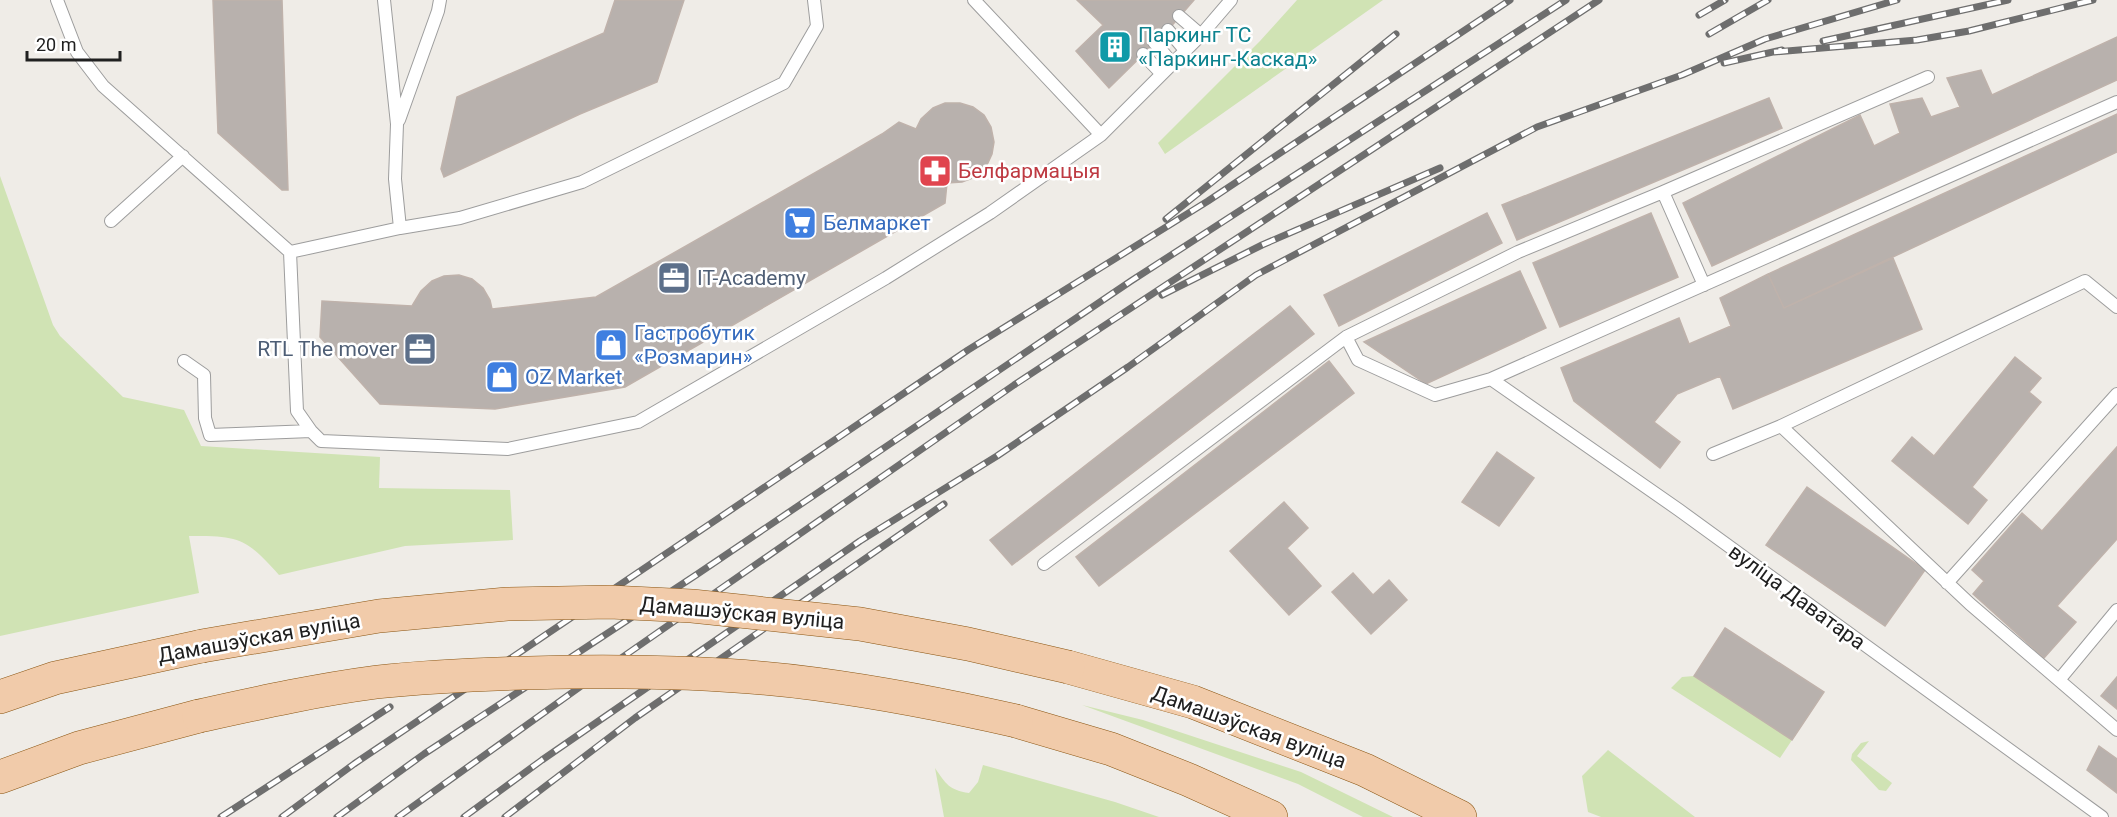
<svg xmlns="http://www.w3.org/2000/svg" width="2117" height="817" font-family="Roboto,sans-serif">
<rect width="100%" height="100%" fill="#efece7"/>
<path fill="#d0e3b4" d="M1297 0H1383L1165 154 1158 143 1260 41Z
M0 176 53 325 60 336 123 397 184 410 201 446 380 457 379 488 510 490 513 540 405 546 279 575C245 537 239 536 189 536L199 593 0 636Z
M1694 676 1792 740 1780 758 1671 688 1682 677Z
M1082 705 1143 720 1301 772 1393 817H1363L1298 784Z
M1869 741 1857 756 1892 783 1886 791 1879 790 1851 760 1852 754 1861 743Z
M1608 750 1695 817H1601L1588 812 1582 776Z
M983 765 1115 802 1159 817H944L935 768C946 784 949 790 969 793L978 782Z"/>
<path fill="#b8b1ad" stroke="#bfb2ab" stroke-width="1.5" d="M213 0H282L288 190H282L218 133Z
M615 0H684L657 82 580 114 444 177 441 169 457 97 604 33Z
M1077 0H1194L1168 30 1109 88 1076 51 1103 25Z
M2117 37V80L1712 266 1683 203 1860 115 1874 146 1900 133 1890 104 1922 98 1931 117 1960 107 1947 78 1981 70 1992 95Z
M1769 98 1782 128 1517 240 1502 205Z
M945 103H960L973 107 984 115 991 127 994 142 992 154 986 167 975 177 962 182 947 183 945 203 625 387 495 409 380 404 320 337 322 301 412 306 421 291 432 281 444 276 459 275 472 279 483 288 490 300 492 309 596 297 841 158 882 134 899 122 916 129 921 119 933 108Z
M2117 114V152L1784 308 1768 274Z
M1487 213 1502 243 1339 326 1324 295Z
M1651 213 1678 277 1560 327 1533 263Z
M1893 258 1922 329 1733 409 1720 376 1677 394 1654 422 1680 442 1660 468 1574 401 1561 368 1679 318 1689 344 1731 326 1720 298 1768 274 1784 308Z
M1520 271 1546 328 1426 384 1364 342Z
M1290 306 1314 334 1012 565 990 540Z
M2015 357 2041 378 2029 392 2041 402 1972 487 1987 500 1968 524 1892 461 1912 437 1934 456Z
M1329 361 1354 393 1099 586 1076 557Z
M2117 447V539L2057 606 2076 622 2044 658 1973 594 1984 581 1972 570 2022 513 2042 531Z
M1497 452 1534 478 1499 526 1462 502Z
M1807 487 1925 570 1885 626 1766 545Z
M1284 502 1308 528 1287 548 1321 586 1289 615 1230 551Z
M1353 573 1373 595 1389 580 1407 600 1371 634 1332 592Z
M1725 628 1824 692 1792 740 1694 676Z
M2117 677V709L2101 696Z
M2099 746 2117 759V793L2087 770Z"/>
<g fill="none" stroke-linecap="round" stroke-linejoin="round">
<g stroke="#9d9d9d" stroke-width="14">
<path id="service" d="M57 0 77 52 103 86 290 252 297 411 311 431 321 441 508 449 638 422 886 278 990 213 1101 135 1201 35 1231 0
M384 0 397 124 395 179 400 228
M974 0 1101 135
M1179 16 1201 35
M1168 30 1184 49
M1154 42 1172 63
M1143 54 1161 73
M399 120 438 11 440 0
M111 221 183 156
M290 252 400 228 460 218 582 182 784 83 817 26 814 0
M1704 285 1663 192 1928 77
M1346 337 1358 360 1435 395 1491 379 2117 102
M184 361 204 375 205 418 210 435 311 431
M1491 379 1679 510 2102 817
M1781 426 1970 604 2117 730
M1713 454 1781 426 2085 281 2117 307
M1044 564 1346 337 1518 252 1663 192
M1947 583 2117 394
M2059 680 2117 610"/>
</g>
<g stroke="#8a5512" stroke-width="34">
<path id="primary" d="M1068 667 1193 702 1365 770 1460 817
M0 697 55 678 202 646
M1016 721 1111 749 1189 780 1271 817
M0 777 79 748 199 716"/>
</g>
<use href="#service" stroke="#fff" stroke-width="12"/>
<use href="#primary" stroke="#f1cbaa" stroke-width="33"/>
<g stroke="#6e6e6e" stroke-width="7">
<path id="rail" d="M1699 15 1725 0
M1709 34 1768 0
M1823 41 2008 0
M1774 52 1917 40 1969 31 2093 0
M1724 63 1782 50
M1166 219 1396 34
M1162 295 1262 245 1440 168
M221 817 390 707
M282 817 354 764 968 350 1208 201 1510 0
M337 817 424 754 696 575 1131 281 1566 0
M398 817 591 679 1014 385 1599 0
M464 817 542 760 860 541 997 456 1128 367 1256 275 1537 127 1682 75 1765 39 1897 0
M505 817 635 718 944 504"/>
</g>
<use href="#rail" stroke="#fff" stroke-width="4.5" stroke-dasharray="14" stroke-linecap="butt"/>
<g stroke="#8a5512" stroke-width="34" stroke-linecap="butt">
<path id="primary-bridge" d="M202 646 379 616 507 604 610 602 692 606 860 624 968 644 1068 667
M199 716C258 703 316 690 377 682 441 675 507 673 571 672 653 671 735 673 816 684 883 693 950 706 1016 721"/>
</g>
<use href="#primary-bridge" stroke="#f1cbaa" stroke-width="33"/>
</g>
<defs>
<g id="building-square" transform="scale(1.725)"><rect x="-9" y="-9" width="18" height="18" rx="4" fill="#0f9aa8" stroke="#fff"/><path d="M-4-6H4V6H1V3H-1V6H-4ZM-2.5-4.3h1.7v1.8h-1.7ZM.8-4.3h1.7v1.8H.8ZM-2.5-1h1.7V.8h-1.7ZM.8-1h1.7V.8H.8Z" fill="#fff"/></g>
<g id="pharmacy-square" transform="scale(1.725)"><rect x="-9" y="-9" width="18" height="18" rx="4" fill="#e0444e" stroke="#fff"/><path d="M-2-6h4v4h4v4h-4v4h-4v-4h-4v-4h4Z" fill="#fff"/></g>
<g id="supermarket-square" transform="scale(1.725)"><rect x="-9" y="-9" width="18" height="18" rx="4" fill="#3f7fe0" stroke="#fff"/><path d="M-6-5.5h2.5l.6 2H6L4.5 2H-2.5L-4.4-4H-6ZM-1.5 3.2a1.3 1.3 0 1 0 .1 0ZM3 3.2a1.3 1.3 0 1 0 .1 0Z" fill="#fff"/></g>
<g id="office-square" transform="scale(1.725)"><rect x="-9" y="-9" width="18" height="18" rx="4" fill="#5c6f8a" stroke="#fff"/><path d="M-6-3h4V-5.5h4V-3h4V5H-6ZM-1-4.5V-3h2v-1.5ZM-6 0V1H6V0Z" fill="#fff"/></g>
<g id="shop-square" transform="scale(1.725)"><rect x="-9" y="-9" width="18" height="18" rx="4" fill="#3f7fe0" stroke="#fff"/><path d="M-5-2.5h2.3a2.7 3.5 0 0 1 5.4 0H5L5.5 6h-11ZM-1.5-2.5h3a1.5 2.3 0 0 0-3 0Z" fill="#fff"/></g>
</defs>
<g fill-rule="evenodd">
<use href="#building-square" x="1115" y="47"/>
<use href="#pharmacy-square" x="935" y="171"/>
<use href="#supermarket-square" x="800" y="223"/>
<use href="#office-square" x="674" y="278"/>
<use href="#shop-square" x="611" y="345"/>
<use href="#office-square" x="420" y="349"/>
<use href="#shop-square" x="502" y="377"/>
</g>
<g text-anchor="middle" stroke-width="5" stroke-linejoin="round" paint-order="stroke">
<g font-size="21" fill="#0d838f" stroke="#fff" text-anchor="start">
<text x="1138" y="42">Паркинг ТС<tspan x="1138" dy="24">«Паркинг-Каскад»</tspan></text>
</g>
<g font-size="21" fill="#be3a42" stroke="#fff" text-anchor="start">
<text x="958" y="178">Белфармацыя</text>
</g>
<g font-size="21" fill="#366cbe" stroke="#fff" text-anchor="start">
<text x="823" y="230">Белмаркет</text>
<text x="634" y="340">Гастробутик<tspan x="634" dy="24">«Розмарин»</tspan></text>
<text x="525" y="384">OZ Market</text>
</g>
<g font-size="21" fill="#4e5e75" stroke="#fff" text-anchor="start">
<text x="697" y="285">IT-Academy</text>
<text x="397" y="356" text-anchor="end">RTL The mover</text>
</g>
<g font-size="21" fill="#202020" stroke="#fff">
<text transform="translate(1797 597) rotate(36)" y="7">вуліца Даватара</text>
<text transform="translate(742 613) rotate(5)" y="7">Дамашэўская вуліца</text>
<text transform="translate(259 638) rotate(-10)" y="7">Дамашэўская вуліца</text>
<text transform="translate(1249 727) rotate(20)" y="7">Дамашэўская вуліца</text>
</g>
</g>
<path d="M27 51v9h93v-9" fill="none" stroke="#202020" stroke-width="3"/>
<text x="36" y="51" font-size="18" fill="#202020" stroke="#ffffff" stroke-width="4.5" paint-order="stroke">20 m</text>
</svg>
